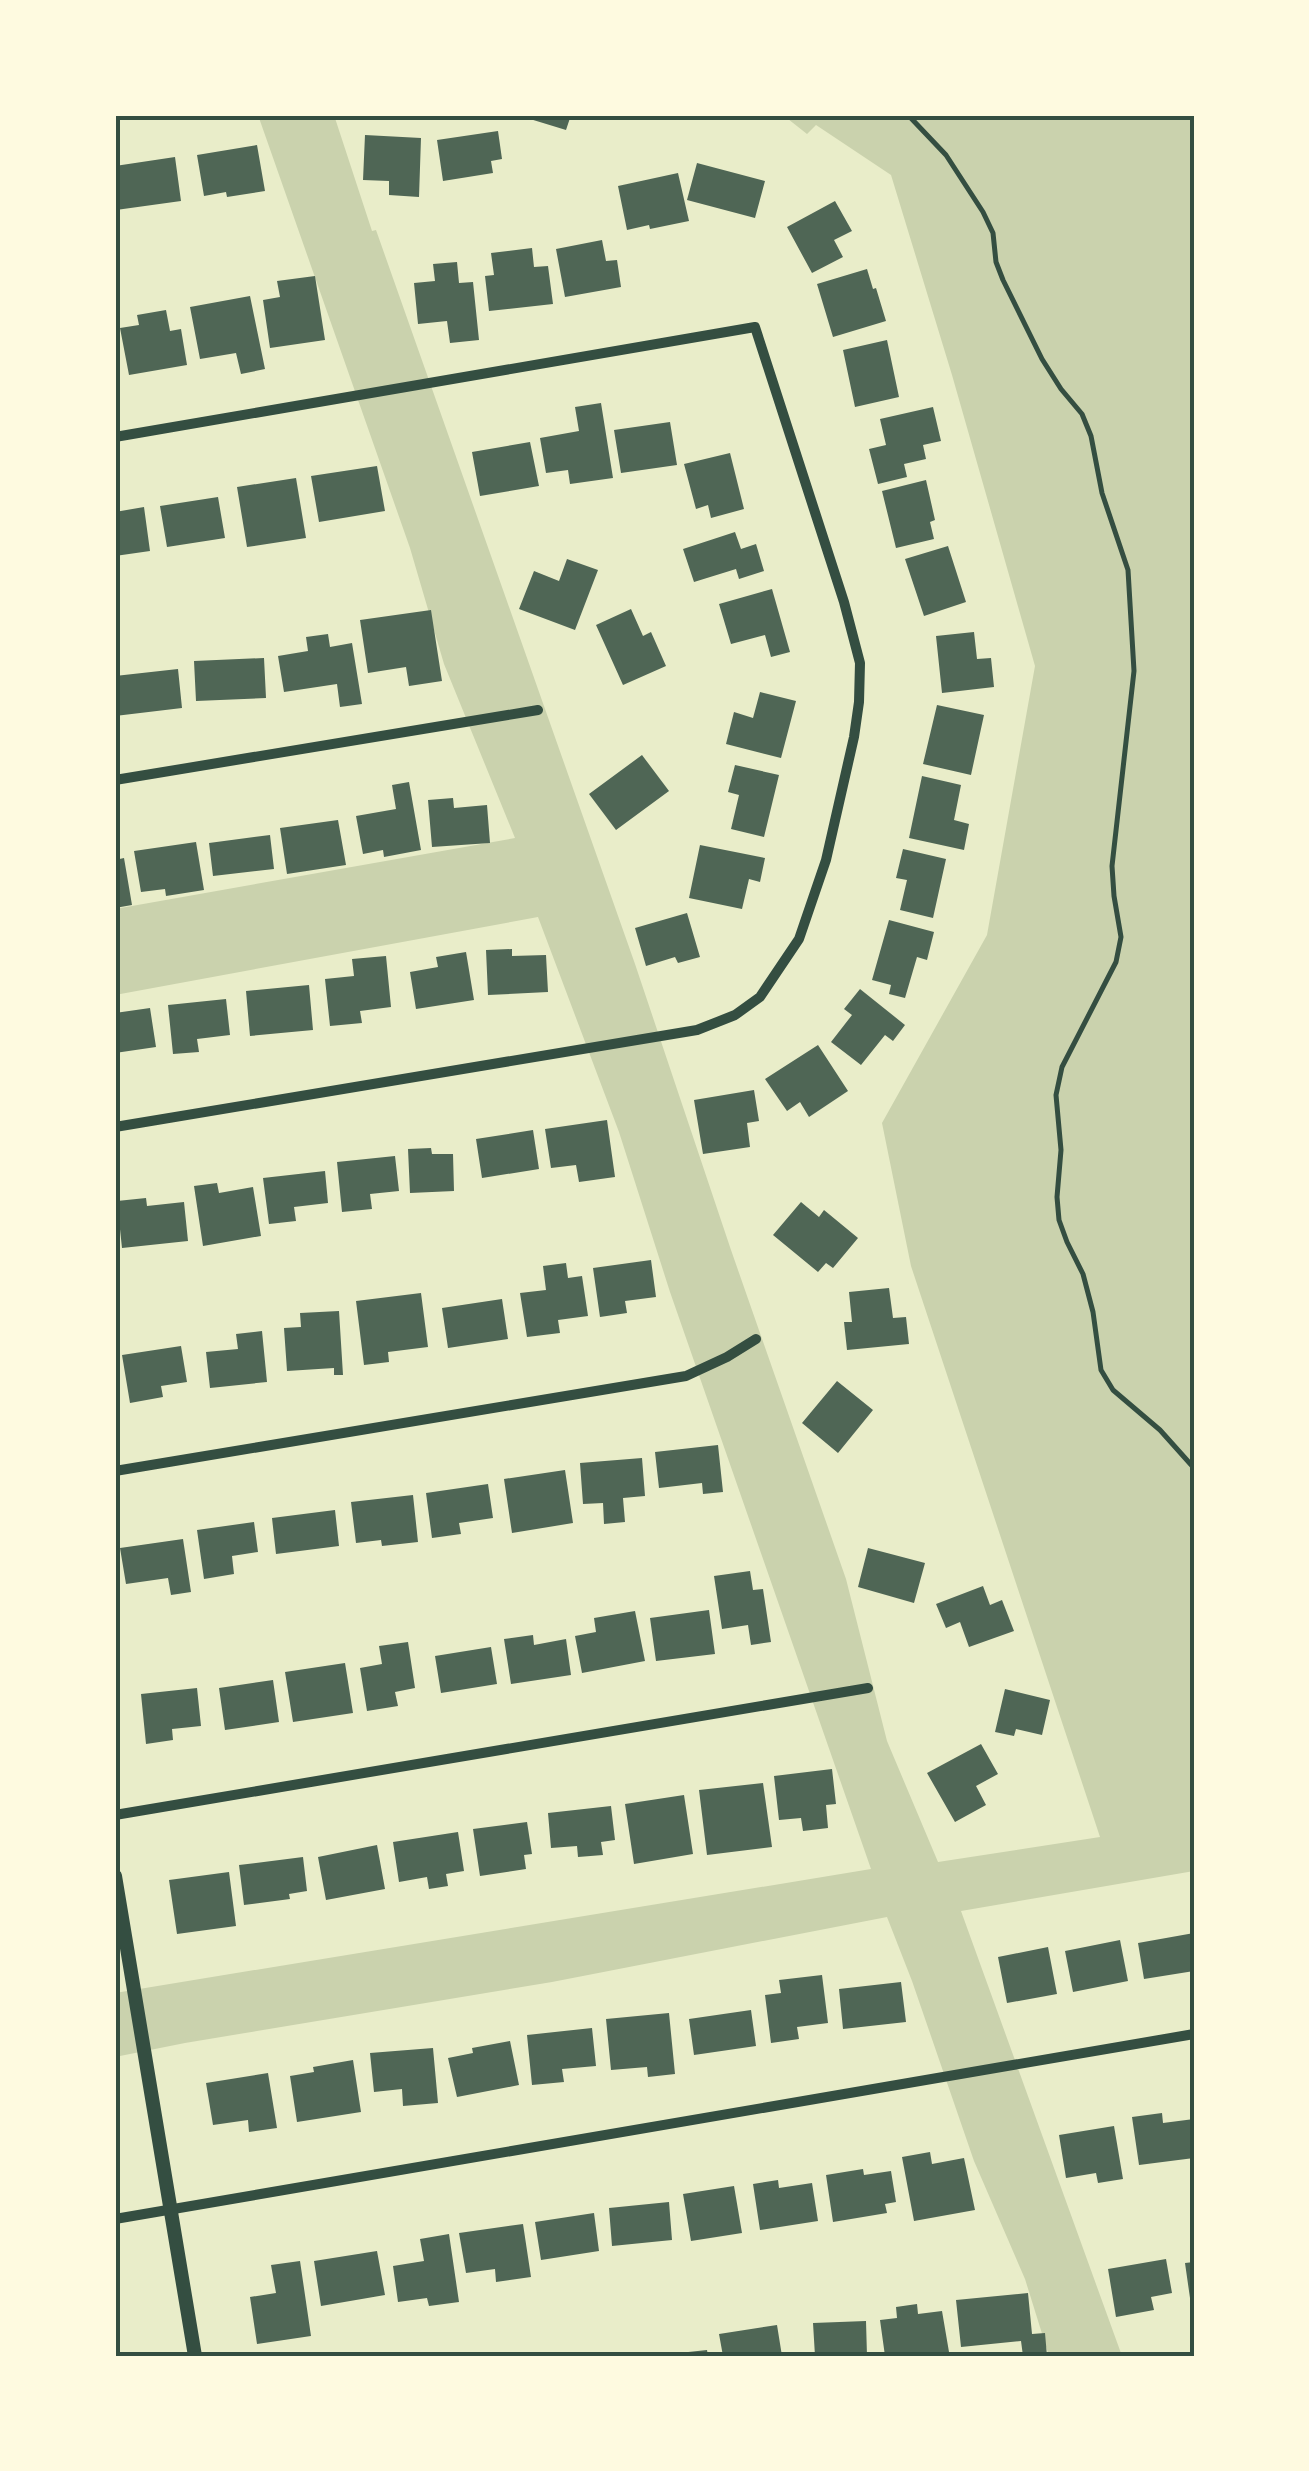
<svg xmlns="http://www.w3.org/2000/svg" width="1309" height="2471" font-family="Manrope,sans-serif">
<rect width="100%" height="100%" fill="#e9edc9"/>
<path fill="#cad2ad" d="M258 115H334L372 231 376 230 635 964 731 1250 846 1579 887 1741 938 1862 1100 1837 911 1266 882 1123 987 935 1035 666 952 375 891 175 816 125 807 134 783 115H1194V1871L961 1911 1122 2356H1049L1025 2279 974 2161 912 1981 887 1917 552 1982 185 2043 115 2057V1993L871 1869 670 1292 619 1132 538 917 115 995V909L515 838 444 664 410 548Z"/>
<path fill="#4f6655" d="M531 115H571L566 130 530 119Z
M498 131 502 159 491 161 493 173 443 181 437 140Z
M365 135 421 138 419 197 389 195V181L363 180Z
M257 145 265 191 227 197 226 192 204 196 197 155Z
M175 157 181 201 116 210 115 166Z
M697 163 765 181 755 218 687 200Z
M678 173 689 221 650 229 649 225 627 230 618 186Z
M835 201 852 231 834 240 843 257 812 273 787 227Z
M602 240 606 261 617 260 621 287 565 297 556 249Z
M532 248 534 267 548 266 553 304 489 311 485 276 494 275 491 253Z
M457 262 459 283 473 282 479 340 450 343 447 321 418 324 414 283 435 281 433 264Z
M867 269 873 289 876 288 886 321 833 337 817 284Z
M315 276 325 340 270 348 263 300 280 297 277 281Z
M250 296 265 369 241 374 236 353 200 359 190 307Z
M166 310 170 331 181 329 187 365 129 375 120 328 139 325 137 315Z
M887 340 899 397 855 407 843 350Z
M601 403 613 478 570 484 568 470 546 473 540 438 579 431 575 407Z
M933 407 941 441 923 445 926 459 904 464 907 477 878 484 869 449 886 445 880 419Z
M670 422 677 465 621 473 614 430Z
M530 442 539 486 480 496 472 452Z
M730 453 744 509 711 518 708 505 696 509 684 464Z
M377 466 385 511 319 522 311 476Z
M296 478 306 538 247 547 237 487Z
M926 480 935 520 930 522 934 539 896 548 882 491Z
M218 497 225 538 167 547 160 506Z
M144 507 150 551 115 556V512Z
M735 532 741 549 756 544 764 571 739 579 736 569 694 582 683 549Z
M948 546 966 602 924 616 905 559Z
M567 559 598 570 575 630 519 609 534 571 559 581Z
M772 589 790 652 771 657 765 635 731 644 719 604Z
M631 609 643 636 651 632 666 666 623 685 596 625Z
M431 610 442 681 409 686 406 667 368 673 360 620Z
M974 632 977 659 991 658 994 687 942 693 936 636Z
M328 634 330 647 352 643 362 704 340 707 337 684 284 692 278 656 308 651 306 637Z
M264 658 266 698 196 701 194 661Z
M178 669 182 708 115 716V676Z
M760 692 796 701 781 758 726 744 734 712 753 718Z
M937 705 984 715 971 775 923 764Z
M642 755 669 791 616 830 589 794Z
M735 765 779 775 764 837 731 829 739 795 728 792Z
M922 776 961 785 954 820 969 824 964 850 909 838Z
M409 782 421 850 384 857 383 850 363 854 356 816 396 809 392 785Z
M453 798 454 808 487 805 490 843 432 847 428 800Z
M338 820 346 865 287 874 280 828Z
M270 835 274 869 213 876 209 843Z
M196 842 204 890 166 896 165 889 141 892 134 851Z
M700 845 765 858 760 882 749 879 742 909 689 898Z
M903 849 946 859 933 918 900 910 907 880 896 878Z
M124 858 132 905 115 908V860Z
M687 913 700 957 678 963 675 957 646 966 635 928Z
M889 920 934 932 927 960 917 957 905 998 889 994 891 985 872 980Z
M512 949V956L546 955 548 992 488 995 486 950Z
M466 952 474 1000 416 1009 410 972 438 967 436 957Z
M386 956 391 1007 360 1011 362 1023 330 1026 325 979 354 976 352 959Z
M309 985 313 1030 250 1036 246 991Z
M860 989 905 1025 893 1041 885 1035 861 1065 831 1042 852 1015 844 1009Z
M226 999 230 1035 197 1039 199 1052 173 1054 168 1005Z
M150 1008 156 1047 115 1053V1013Z
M818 1045 848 1091 809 1117 800 1102 787 1111 765 1079Z
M754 1090 759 1121 747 1123 750 1147 703 1154 694 1100Z
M607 1120 615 1177 579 1182 576 1165 551 1168 545 1129Z
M533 1130 539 1169 482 1178 476 1139Z
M431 1148 432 1154H453L454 1191 410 1193 408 1149Z
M395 1156 399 1191 370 1194 372 1209 342 1212 337 1162Z
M325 1171 328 1203 294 1207 296 1221 269 1224 263 1178Z
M217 1183 219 1193 253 1187 261 1236 203 1246 194 1186Z
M146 1198 147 1206 184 1202 188 1241 122 1248 117 1201Z
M801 1202 819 1217 824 1210 858 1238 833 1268 826 1263 818 1272 773 1235Z
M651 1260 656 1297 625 1301 627 1313 600 1317 593 1268Z
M566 1263 568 1278 582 1276 588 1316 558 1320 560 1333 527 1337 520 1293 546 1290 543 1266Z
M889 1288 893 1318 906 1317 909 1344 847 1350 844 1322H852L849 1292Z
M421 1293 428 1347 388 1352 389 1362 364 1365 356 1301Z
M502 1299 508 1339 448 1348 442 1308Z
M339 1311 343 1375H334V1368L287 1371 284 1328 301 1327 300 1313Z
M262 1331 267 1382 210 1388 206 1352 238 1349 236 1334Z
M181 1346 187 1382 161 1386 163 1397 130 1403 122 1355Z
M837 1381 873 1410 838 1453 802 1423Z
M718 1445 723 1492 703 1494 702 1483 659 1488 655 1452Z
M642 1458 645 1496 623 1498 625 1522 604 1524 603 1503 583 1504 580 1463Z
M565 1470 573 1523 512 1533 504 1479Z
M488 1484 493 1518 459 1523 461 1534 432 1538 426 1493Z
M413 1495 418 1542 382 1546 381 1540 356 1543 351 1502Z
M335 1510 339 1546 276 1554 272 1518Z
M254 1522 258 1552 232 1556 234 1574 204 1579 197 1530Z
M183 1539 191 1592 171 1595 168 1578 126 1584 120 1548Z
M868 1548 925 1563 914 1603 858 1587Z
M750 1571 753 1590 763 1589 771 1642 751 1645 748 1625 722 1629 714 1576Z
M983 1586 990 1605 1002 1600 1014 1631 969 1647 960 1622 946 1628 936 1604Z
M709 1610 715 1654 656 1661 650 1618Z
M635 1611 645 1661 582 1673 575 1636 596 1632 594 1618Z
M533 1635 534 1645 566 1639 571 1675 511 1684 504 1639Z
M408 1642 415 1688 395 1692 398 1706 367 1711 360 1668 382 1664 379 1646Z
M491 1647 497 1684 441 1693 435 1656Z
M345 1663 353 1713 293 1722 285 1672Z
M273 1680 279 1722 225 1730 219 1688Z
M197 1688 201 1726 172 1729 173 1740 146 1744 141 1694Z
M1005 1689 1050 1700 1042 1735 1016 1729 1014 1736 995 1732Z
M981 1744 998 1774 976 1786 986 1805 955 1822 927 1773Z
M832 1769 836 1804 826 1805 828 1828 803 1831 801 1818 779 1820 774 1776Z
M763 1783 772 1847 707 1855 699 1790Z
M684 1795 693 1854 634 1864 625 1804Z
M611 1806 615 1840 601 1842 603 1855 578 1857 577 1846 551 1848 548 1813Z
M527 1822 532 1854 524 1855 526 1869 480 1876 473 1829Z
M458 1832 464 1871 446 1874 448 1886 429 1889 427 1877 399 1882 393 1842Z
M377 1845 385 1889 326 1900 318 1857Z
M303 1857 307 1891 289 1894 290 1899 244 1905 239 1865Z
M229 1872 236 1926 177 1934 169 1880Z
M1194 1933V1971L1144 1979 1138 1943Z
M1120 1940 1128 1981 1073 1992 1065 1951Z
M1048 1947 1057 1994 1007 2003 998 1957Z
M822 1975 828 2023 797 2027 799 2039 771 2043 765 1995 781 1993 779 1980Z
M901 1982 906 2022 843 2029 839 1989Z
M751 2010 756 2046 694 2055 689 2019Z
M669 2013 675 2074 648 2077 647 2067 611 2070 606 2019Z
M592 2028 596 2066 562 2069 564 2082 532 2085 527 2035Z
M510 2041 519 2085 457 2097 448 2058 473 2053 472 2048Z
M433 2048 438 2103 403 2106 402 2089 374 2092 370 2053Z
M353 2060 361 2112 297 2122 290 2076 314 2072 313 2067Z
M268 2073 277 2128 249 2132 248 2120 213 2125 206 2083Z
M1162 2113 1163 2123 1194 2119V2158L1139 2165 1132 2117Z
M1114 2126 1123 2179 1098 2183 1096 2173 1066 2178 1059 2135Z
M930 2152 932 2164 964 2158 975 2210 914 2221 902 2157Z
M863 2169 864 2175 891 2171 896 2202 885 2204 887 2213 833 2222 826 2175Z
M778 2180 779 2188 812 2183 818 2221 760 2230 753 2184Z
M734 2186 742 2233 691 2241 683 2194Z
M669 2202 672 2240 612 2246 609 2208Z
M594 2213 599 2251 541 2260 535 2222Z
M523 2224 531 2277 496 2282 495 2269 466 2273 459 2233Z
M449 2234 459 2302 429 2306 427 2298 398 2302 393 2266 424 2261 420 2239Z
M377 2251 385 2295 321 2306 314 2261Z
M1166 2259 1172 2293 1151 2297 1154 2310 1116 2317 1108 2269Z
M300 2261 311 2336 257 2344 250 2297 276 2293 271 2265Z
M1194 2262V2312H1192L1185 2263Z
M1028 2293 1032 2334 1045 2333 1047 2356H1023L1021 2341 961 2347 956 2300Z
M917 2304 918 2314 942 2311 949 2352 924 2356H885L880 2320 897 2318 896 2307Z
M866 2321 867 2356H815L813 2323Z
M777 2325 782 2356H723L719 2334Z
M707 2350 708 2356H679V2353Z"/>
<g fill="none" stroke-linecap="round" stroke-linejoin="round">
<path stroke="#344e41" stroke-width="5" d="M908 115 946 155 983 212 993 233 996 262 1003 280 1042 359 1061 389 1082 414 1091 436 1102 493 1128 570 1134 671 1112 866 1114 896 1121 937 1116 962 1062 1067 1056 1095 1061 1150 1057 1197 1059 1220 1067 1242 1083 1274 1093 1312 1101 1370 1113 1390 1160 1430 1194 1468"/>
<path stroke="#344e41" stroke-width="10" d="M115 437 755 327 844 602 860 663 859 702 854 737 826 860 799 939 760 997 735 1015 697 1030 115 1127
M115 780 538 710
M115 1471 686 1376 727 1357 756 1339
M115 1815 868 1688
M115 2219 1194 2034"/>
<path stroke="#344e41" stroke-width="14" d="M115 1876 195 2356"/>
</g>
<rect width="1309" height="2471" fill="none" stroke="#fefae0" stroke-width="235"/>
<rect x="118" y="118" width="1074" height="2236" fill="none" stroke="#344e41" stroke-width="4"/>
</svg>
